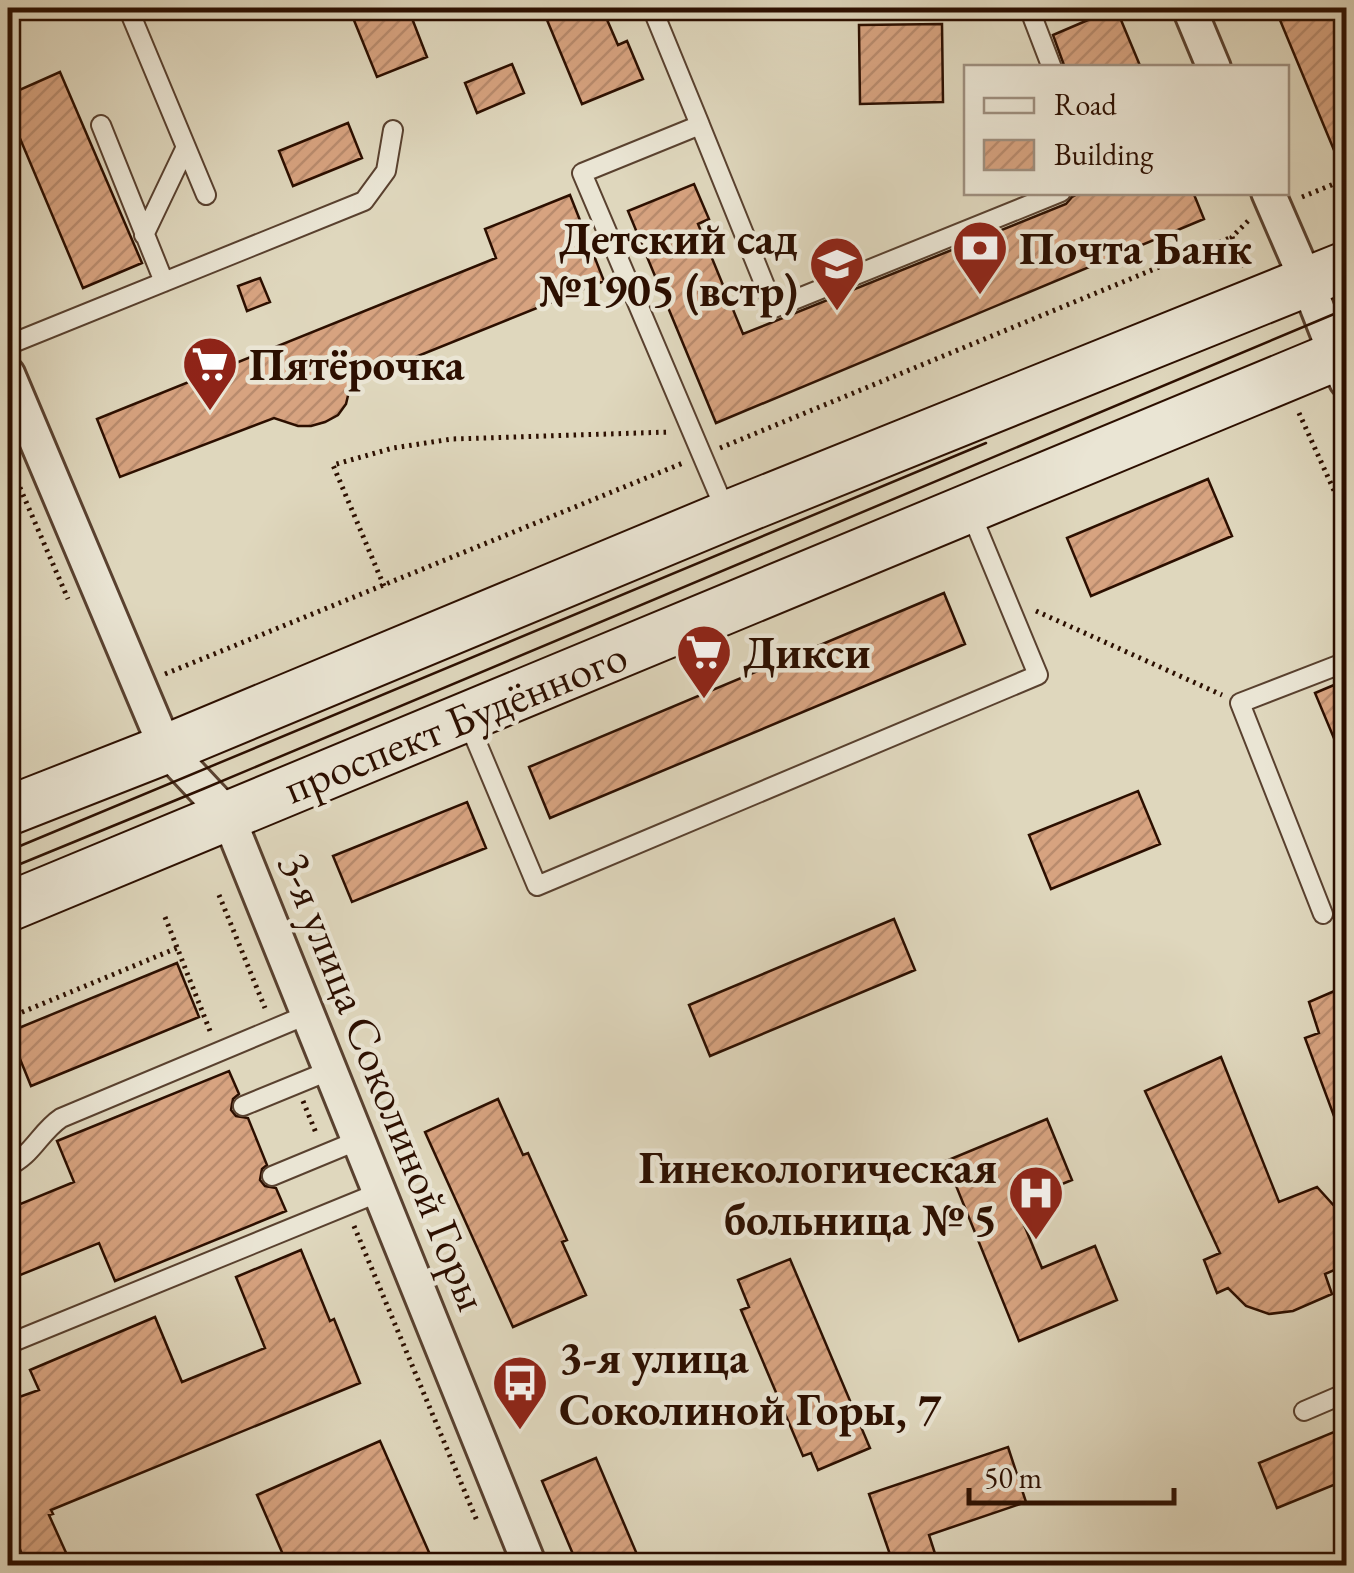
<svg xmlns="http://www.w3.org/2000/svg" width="1354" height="1573" font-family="'EB Garamond',serif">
<defs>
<pattern id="building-hatch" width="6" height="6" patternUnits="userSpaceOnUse" patternTransform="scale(2.5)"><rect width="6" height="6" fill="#d7a380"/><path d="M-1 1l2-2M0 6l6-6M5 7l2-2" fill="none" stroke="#b98b6d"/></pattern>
</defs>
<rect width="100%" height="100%" fill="#dfd7bd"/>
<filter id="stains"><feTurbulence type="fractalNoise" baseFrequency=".002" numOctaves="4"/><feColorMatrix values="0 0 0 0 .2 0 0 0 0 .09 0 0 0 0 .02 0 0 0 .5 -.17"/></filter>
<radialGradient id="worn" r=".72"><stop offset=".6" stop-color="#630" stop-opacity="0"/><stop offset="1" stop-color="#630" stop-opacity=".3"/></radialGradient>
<path fill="url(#building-hatch)" stroke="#2c0f00" stroke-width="2.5" d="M349 8H408L427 57 377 77Z
M542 8H602L618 45 627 41 643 79 582 104Z
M1116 8 1141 68H1065L1053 35Z
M1275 8H1333L1346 40V179Z
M942 24 943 102 860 104 859 25Z
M512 64 524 93 477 113 465 83Z
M60 72 142 263 83 288 8 110V95Z
M348 123 362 158 293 186 279 151Z
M694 184 709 219 698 224 743 334 1066 204 1072 197 1082 192H1193L1204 219 716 423 628 211Z
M570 195 604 281 351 383 346 404 338 415 325 422 311 426H298L274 418 120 477 97 419 496 258 485 229Z
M260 278 270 302 247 311 238 286Z
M1208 479 1232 536 1091 596 1067 538Z
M944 593 965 644 550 818 529 767Z
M1346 680V767L1315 693Z
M1138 791 1160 844 1051 889 1029 835Z
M467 802 486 848 352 902 333 856Z
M894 919 915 970 710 1056 689 1005Z
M177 963 199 1017 31 1086 9 1032Z
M1346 986V1142L1344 1143 1305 1038 1319 1033 1309 1002Z
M1221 1057 1279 1202 1317 1187 1346 1219V1265L1325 1274 1332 1294 1293 1311 1269 1314 1246 1306 1228 1288 1217 1293 1204 1260 1220 1253 1145 1091Z
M229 1071 239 1094 233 1099 231 1110 236 1116 248 1118 267 1165 262 1169 260 1180 265 1186 276 1188 286 1211 115 1281 99 1243 8 1280V1209L74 1182 57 1141Z
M498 1099 523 1155 528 1153 567 1240 562 1242 586 1295 513 1327 425 1132Z
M1047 1119 1072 1180 1015 1203 1042 1268 1095 1246 1117 1300 1019 1341 946 1161Z
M301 1250 330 1321 334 1319 360 1383 51 1510 53 1514 49 1515 72 1566H26L8 1516V1401L39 1390 30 1370 155 1317 182 1382 265 1348 236 1277Z
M790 1259 870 1448 818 1470 811 1453 803 1456 741 1310 749 1307 738 1280Z
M1346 1427V1480L1277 1508 1259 1463Z
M380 1441 435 1566H288L257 1495Z
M1008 1447 1026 1502 929 1535 939 1566H894L869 1494Z
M596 1458 636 1552 603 1566H578L542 1481Z"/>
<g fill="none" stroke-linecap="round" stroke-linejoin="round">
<g stroke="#59412f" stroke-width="22">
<path id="lane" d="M128 8 206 195
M652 8 700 125
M1029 8 1052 68
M101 125 164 282
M144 235 186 147
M8 345 364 201 386 171 393 130
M727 514 582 173 700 125 774 308 1061 192
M466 717 537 886 1038 675 970 511
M1323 914 1240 703 1346 662
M243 1106 331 1070
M8 1166C32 1156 40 1132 61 1118L309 1014
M272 1176 359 1140
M8 1344 380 1192
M1304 1411 1346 1393"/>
</g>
<g stroke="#59412f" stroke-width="38">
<path id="street" d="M1189 8 1214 68
M1268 192 1307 282 1346 381
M8 374 166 749 227 814 530 1566"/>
</g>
<g stroke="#2c0f00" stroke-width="52">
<path id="secondary" d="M8 811 166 749 728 515 1346 266
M8 907 1346 352"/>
</g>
<path stroke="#2c0f00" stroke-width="5" stroke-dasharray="2.5 5" stroke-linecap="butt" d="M1302 197 1346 179
M1244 267 1232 237 1248 221
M1299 413 1346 517
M720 448 1232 237
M8 460 68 599
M384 586 333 465 393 448 452 439 670 432
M1036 611 1222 695
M165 674 683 463
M219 895 265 1008
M165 917 210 1031
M8 1018 177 948
M303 1101 316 1133
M354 1226 477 1521"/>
<use href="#lane" stroke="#eae5d4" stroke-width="18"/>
<use href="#street" stroke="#eae5d4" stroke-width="32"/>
<use href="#secondary" stroke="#eae5d4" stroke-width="48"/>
<path stroke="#2c0f00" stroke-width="2.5" d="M8 851 986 443
M8 869 203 789 1346 309"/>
</g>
<defs>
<g id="bank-pin" transform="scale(2.875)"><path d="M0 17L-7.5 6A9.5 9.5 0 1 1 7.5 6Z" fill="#8f2418" stroke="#eae5d4"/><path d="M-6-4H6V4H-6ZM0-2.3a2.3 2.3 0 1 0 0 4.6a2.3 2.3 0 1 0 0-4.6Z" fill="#fff"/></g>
<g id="school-pin" transform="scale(2.875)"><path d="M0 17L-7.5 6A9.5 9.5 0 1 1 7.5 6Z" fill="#8f2418" stroke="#eae5d4"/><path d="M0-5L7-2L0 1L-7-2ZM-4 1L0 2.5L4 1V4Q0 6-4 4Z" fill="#fff"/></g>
<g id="supermarket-pin" transform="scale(2.875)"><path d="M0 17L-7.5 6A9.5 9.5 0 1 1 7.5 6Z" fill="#8f2418" stroke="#eae5d4"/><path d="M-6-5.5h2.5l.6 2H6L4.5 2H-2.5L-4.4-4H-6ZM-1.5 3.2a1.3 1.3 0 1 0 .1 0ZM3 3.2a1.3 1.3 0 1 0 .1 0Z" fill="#fff"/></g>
<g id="hospital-pin" transform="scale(2.875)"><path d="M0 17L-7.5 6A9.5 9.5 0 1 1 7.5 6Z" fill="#8f2418" stroke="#eae5d4"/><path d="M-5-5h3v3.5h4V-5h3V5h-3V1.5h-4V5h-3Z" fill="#fff"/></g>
<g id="bus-pin" transform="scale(2.875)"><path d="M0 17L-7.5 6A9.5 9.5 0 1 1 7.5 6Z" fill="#8f2418" stroke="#eae5d4"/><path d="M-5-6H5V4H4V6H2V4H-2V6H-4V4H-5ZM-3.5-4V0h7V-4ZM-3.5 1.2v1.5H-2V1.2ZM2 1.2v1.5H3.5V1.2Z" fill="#fff"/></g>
</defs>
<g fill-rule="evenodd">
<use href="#bank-pin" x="980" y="248"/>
<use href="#school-pin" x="837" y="264"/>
<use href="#supermarket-pin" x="210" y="364"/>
<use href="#supermarket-pin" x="704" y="652"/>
<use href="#hospital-pin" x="1036" y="1193"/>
<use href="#bus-pin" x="520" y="1383"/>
</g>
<g text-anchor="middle" stroke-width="9" stroke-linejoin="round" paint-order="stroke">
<g font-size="45" font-weight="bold" fill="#2c0f00" stroke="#eae5d4" text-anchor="start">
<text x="798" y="254" text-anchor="end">Детский сад<tspan x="798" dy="52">№1905 (встр)</tspan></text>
<text x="1019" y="264">Почта Банк</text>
<text x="249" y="380">Пятёрочка</text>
<text x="743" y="668">Дикси</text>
<text x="997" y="1183" text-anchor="end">Гинекологическая<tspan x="997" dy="52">больница № 5</tspan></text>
<text x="559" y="1373">3-я улица<tspan x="559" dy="52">Соколиной Горы, 7</tspan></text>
</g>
<g font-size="45" fill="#2c0f00" stroke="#eae5d4">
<text transform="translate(455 721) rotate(-22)" y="16">проспект Будённого</text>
<text transform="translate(384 1081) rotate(68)" y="16">3-я улица Соколиной Горы</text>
</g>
</g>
<rect width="1354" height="1573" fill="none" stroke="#dfd7bd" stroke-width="40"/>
<rect x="10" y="10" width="1334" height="1553" fill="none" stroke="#2c0f00" stroke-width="5"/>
<rect x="20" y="20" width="1314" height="1533" fill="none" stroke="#2c0f00" stroke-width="2.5"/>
<rect x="964" y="65" width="325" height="130" fill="#eae5d4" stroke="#9e8f7f" stroke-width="2.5"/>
<rect x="984" y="98" width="50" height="15" fill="#eae5d4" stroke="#9e8f7f" stroke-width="2.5"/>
<text x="1054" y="115" font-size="30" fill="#2c0f00">Road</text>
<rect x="984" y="140" width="50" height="30" fill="url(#building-hatch)" stroke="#9e8f7f" stroke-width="2.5"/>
<text x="1054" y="165" font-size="30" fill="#2c0f00">Building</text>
<path d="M969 1488v15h205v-15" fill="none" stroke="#2c0f00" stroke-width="5"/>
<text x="984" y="1488" font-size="30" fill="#2c0f00" stroke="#eae5d4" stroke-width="8" paint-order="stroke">50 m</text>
<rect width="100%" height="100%" filter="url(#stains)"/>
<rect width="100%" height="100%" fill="url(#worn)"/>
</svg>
